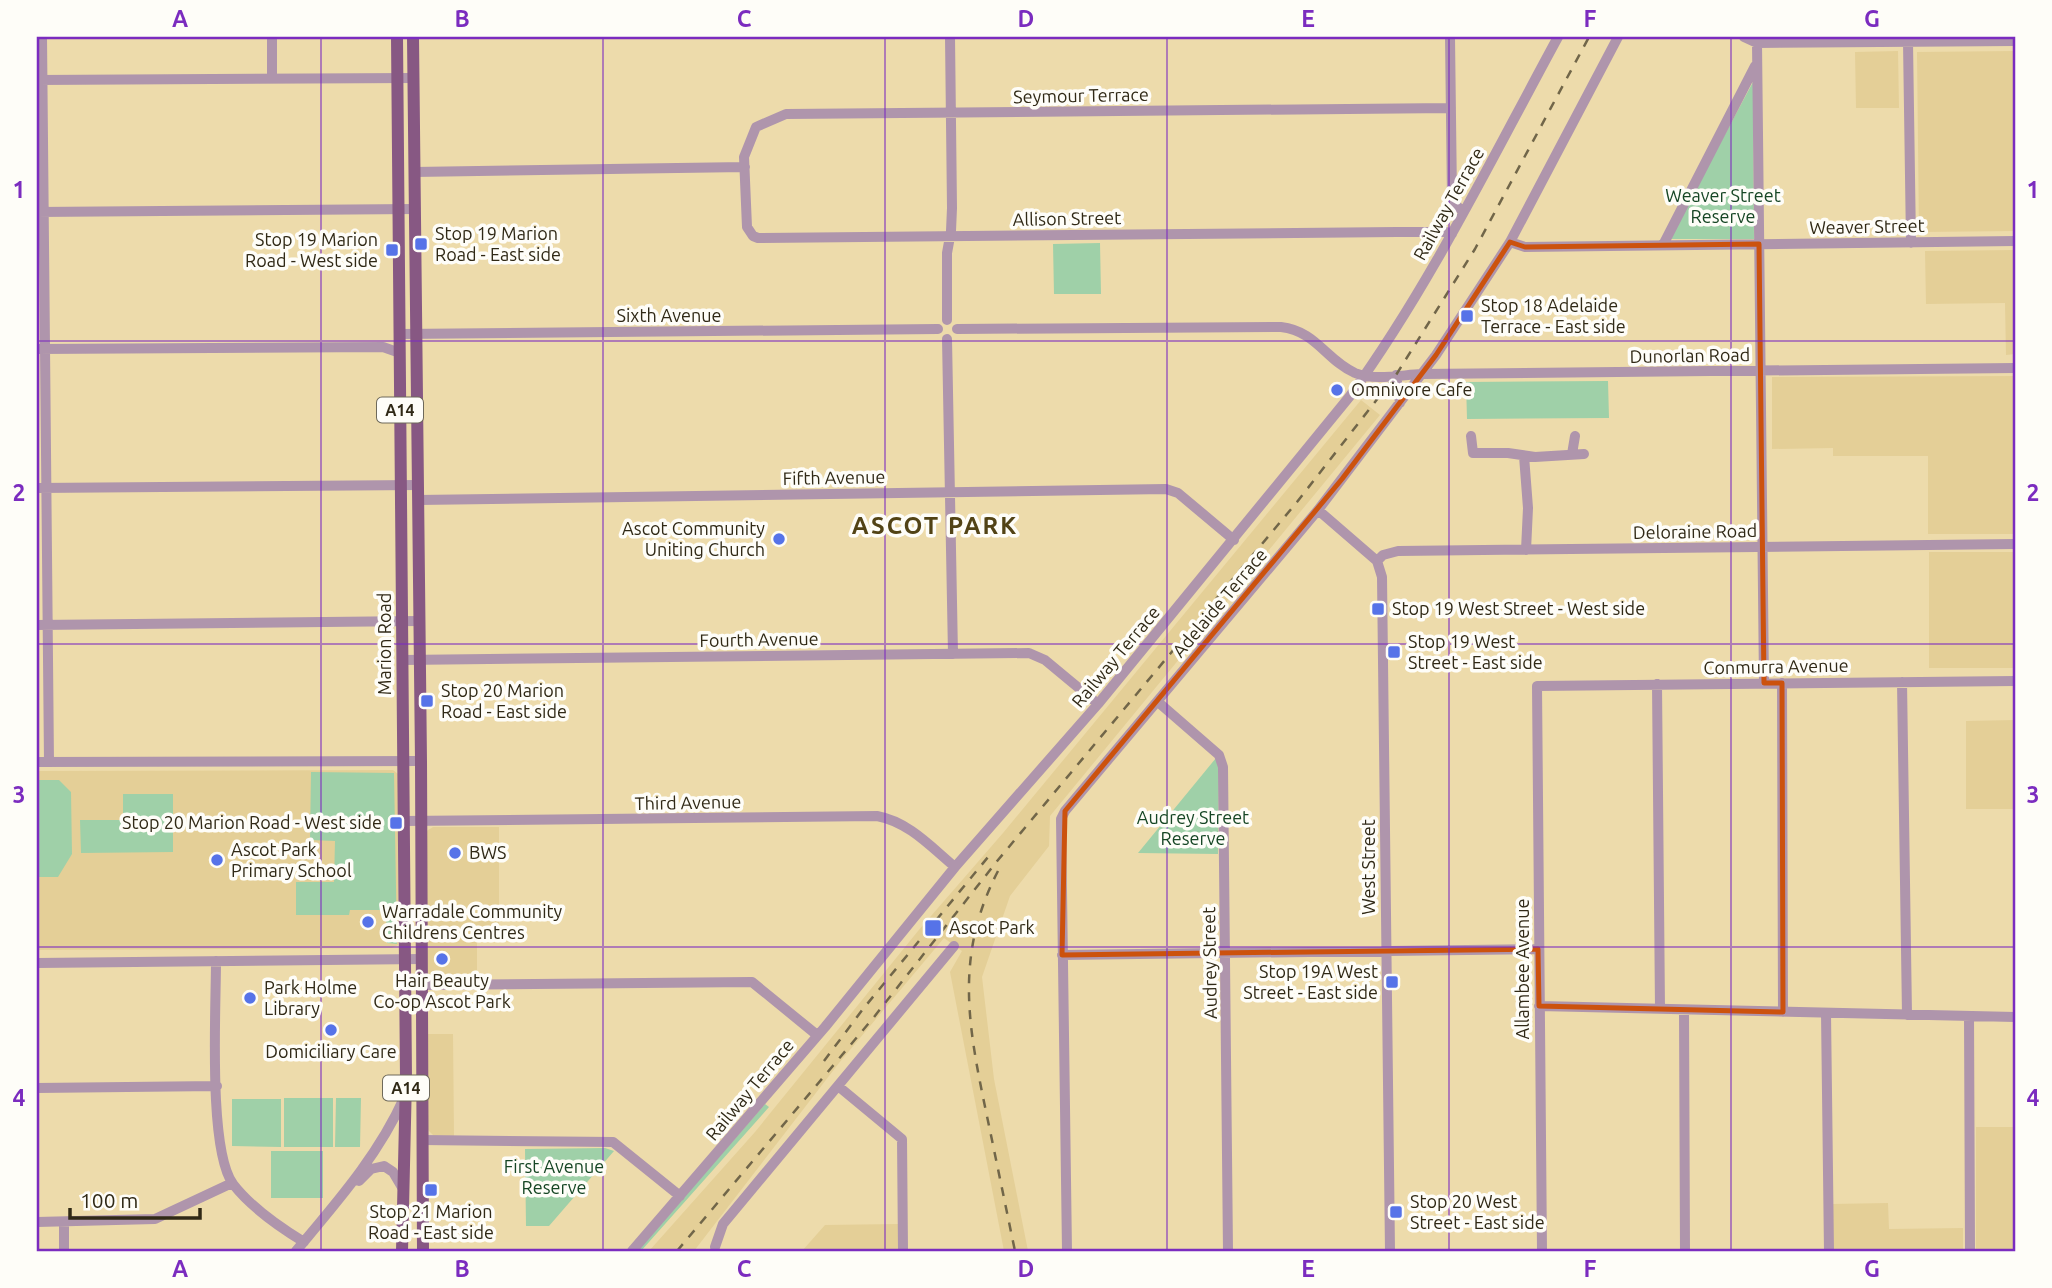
<svg xmlns="http://www.w3.org/2000/svg" width="2052" height="1288" font-family="Ubuntu,sans-serif">
<rect width="100%" height="100%" fill="#eddbab"/>
<path fill="#e4cf97" d="M1898 51 1899 108H1856L1855 52Z
M2015 51V231L1919 232 1917 52Z
M2015 250V354L2006 355 2005 303 1926 304 1925 251Z
M2015 376V534H1928V456H1833V448L1772 449V377Z
M1361 400 1380 415 1050 816 1049 846 1010 896 982 977 994 1079 1028 1251H1004L950 972 962 951 944 938 839 1063 694 1251H649L755 1132 918 931 1003 833Z
M1929 552H2015V668H1929Z
M2015 720V809H1966V721Z
M393 770 398 774V945L392 948 37 950V771Z
M433 827H499V928L477 929V980H433L426 970 425 832Z
M428 1034H453L454 1136H434L428 1130Z
M1976 1127H2015V1251H1976Z
M1888 1203 1889 1229 1963 1228V1251H1833L1832 1204Z
M898 1224V1251H802L825 1225Z"/>
<path fill="#9fd0a8" d="M1753 82 1754 239H1669Z
M1100 243 1101 294H1054L1053 244Z
M1608 381 1609 418 1467 419 1466 382Z
M1216 758 1219 766 1218 854 1138 853Z
M311 772 394 773 397 944 387 943 386 910H350L349 915H296V882H334L335 841 310 840Z
M37 780H59L71 792 72 854 58 877H37Z
M123 794H173V852L81 853 80 820H123Z
M284 1098H333V1147H284Z
M336 1098H361L360 1147H335Z
M232 1099H281V1147L232 1146Z
M765 1104 769 1107 641 1251H637Z
M605 1148 614 1151 549 1226H526L525 1149Z
M271 1151H323V1198H271Z"/>
<g fill="none" stroke-linecap="round" stroke-linejoin="round">
<path stroke="#af95ac" stroke-width="10" d="M42 37 49 762
M272 37V78
M1450 37 1452 197 1455 204 1463 212
M1744 37 1757 43 2015 41
M1908 42 1911 243
M1757 43 1764 683
M37 80 413 78
M1451 108 786 114 756 127 744 157 747 227 753 236 758 238 1397 232H1446L1452 234
M414 172 745 167
M37 212 414 209
M1510 242 1525 247 2015 241
M1663 245 1755 66
M947 320V253L951 231 952 208 950 37
M957 329 1281 327C1316 331 1326 360 1355 373 1374 381 1401 375 1421 374L2015 368
M400 334 938 329
M947 339 953 654
M37 349 383 347 400 353
M1396 375 1400 403
M1471 436 1473 453H1508L1535 457 1584 454
M1572 454 1575 436
M1524 456 1528 508 1526 550
M37 488 418 485
M418 500 1166 489 1178 493 1234 540
M1318 510 1377 561 1382 577 1390 1251
M1377 561 1383 555 1398 551 2015 544
M37 625 419 621
M403 660 1029 653 1045 660 1098 704
M1902 682 1907 1015
M1782 683 1783 1012
M1657 684 1660 1009
M1158 702 1219 755 1223 767 1228 1251
M37 762 421 761
M404 821 877 816C909 822 931 847 955 867
M1062 955 1538 949
M216 961C216 1008 208 1150 233 1184 250 1206 281 1228 304 1242
M37 963 422 959
M422 985 752 982 817 1035
M1539 1006 2015 1017
M1684 1010 1685 1251
M1826 1013 1829 1251
M1969 1016 1970 1251
M838 1086 902 1139 903 1251
M37 1088 217 1086
M422 1140 613 1142 680 1196
M359 1181 371 1169 384 1166 393 1172 403 1189
M37 1222 155 1219 232 1183
M64 1222V1251
M715 1247 723 1224 954 946
M296 1251C336 1203 378 1156 404 1098
M632 1251 825 1027 955 867 1098 704 1350 396C1431 284 1492 158 1558 37
M1067 1251 1061 819 1065 811 1318 510 1436 355 1510 242 1618 37
M1542 1251 1537 686 2015 681"/>
<path stroke="#875883" stroke-width="12" d="M397 37 406 1079 402 1251
M413 37 421 761 423 1251"/>
<path stroke="#716649" stroke-width="2.5" stroke-dasharray="9 9" stroke-linecap="butt" d="M998 871C953 958 969 1030 988 1121 997 1164 1006 1208 1015 1251
M824 1061 863 1009 993 851
M677 1251 874 1017 998 860 1297 502 1396 375 1475 249 1589 37"/>
</g>
<path fill="none" stroke="#cc520e" stroke-width="5" stroke-linejoin="round" d="M1510 242 1525 247 1759 244 1764 683H1782L1783 1012 1539 1006 1538 949 1062 955 1065 811 1342 479 1436 355Z"/>
<path fill="none" stroke="#7b2cbf" stroke-width="2" stroke-opacity="0.55" d="M321 37V1251M603 37V1251M885 37V1251M1167 37V1251M1449 37V1251M1731 37V1251M37 341H2015M37 644H2015M37 947H2015"/>
<g fill="#5673e8" stroke="#fefdf8" stroke-width="2.5">
<rect x="414" y="237" width="14" height="14" rx="3.5"/>
<rect x="385" y="243" width="14" height="14" rx="3.5"/>
<rect x="1460" y="309" width="14" height="14" rx="3.5"/>
<circle cx="1337" cy="390" r="7"/>
<circle cx="779" cy="539" r="7"/>
<rect x="1371" y="602" width="14" height="14" rx="3.5"/>
<rect x="1387" y="645" width="14" height="14" rx="3.5"/>
<rect x="420" y="694" width="14" height="14" rx="3.5"/>
<rect x="389" y="816" width="14" height="14" rx="3.5"/>
<circle cx="455" cy="853" r="7"/>
<circle cx="217" cy="860" r="7"/>
<circle cx="368" cy="922" r="7"/>
<rect x="924" y="919" width="18" height="18" rx="3.5"/>
<circle cx="442" cy="959" r="7"/>
<rect x="1385" y="975" width="14" height="14" rx="3.5"/>
<circle cx="250" cy="998" r="7"/>
<circle cx="331" cy="1030" r="7"/>
<rect x="424" y="1183" width="14" height="14" rx="3.5"/>
<rect x="1389" y="1205" width="14" height="14" rx="3.5"/>
</g>
<g text-anchor="middle" stroke-width="7" stroke-linejoin="round" paint-order="stroke">
<g fill="#fefdf8" stroke="#6e695a" stroke-width="2">
<rect x="377" y="397.5" width="46" height="25" rx="5"/>
<rect x="383" y="1075.5" width="46" height="25" rx="5"/>
</g>
<g font-size="16" font-weight="bold" fill="#302916">
<text x="400" y="416">A14</text>
<text x="406" y="1094">A14</text>
</g>
<g font-size="18" fill="#302916" stroke="#fefdf8">
<text transform="translate(1081 96) rotate(-1)" y="6">Seymour Terrace</text>
<text transform="translate(1449 204) rotate(-61)" y="6">Railway Terrace</text>
<text transform="translate(1067 219) rotate(-1)" y="6">Allison Street</text>
<text transform="translate(1867 227) rotate(-1)" y="6">Weaver Street</text>
<text x="669" y="322">Sixth Avenue</text>
<text transform="translate(1690 356) rotate(-1)" y="6">Dunorlan Road</text>
<text transform="translate(834 478) rotate(-1)" y="6">Fifth Avenue</text>
<text transform="translate(1695 532) rotate(-1)" y="6">Deloraine Road</text>
<text transform="translate(1220 603) rotate(-50)" y="6">Adelaide Terrace</text>
<text transform="translate(759 640) rotate(-1)" y="6">Fourth Avenue</text>
<text transform="translate(385 644) rotate(-90)" y="6">Marion Road</text>
<text transform="translate(1116 657) rotate(-50)" y="6">Railway Terrace</text>
<text transform="translate(1776 667) rotate(-1)" y="6">Conmurra Avenue</text>
<text transform="translate(688 803) rotate(-1)" y="6">Third Avenue</text>
<text transform="translate(1369 867) rotate(-90)" y="6">West Street</text>
<text transform="translate(1210 963) rotate(-91)" y="6">Audrey Street</text>
<text transform="translate(1523 969) rotate(-90)" y="6">Allambee Avenue</text>
<text transform="translate(750 1090) rotate(-50)" y="6">Railway Terrace</text>
</g>
<g font-size="18" fill="#164624" stroke="#fefdf8">
<text x="1723" y="202">Weaver Street<tspan x="1723" dy="21">Reserve</tspan></text>
<text x="1193" y="824">Audrey Street<tspan x="1193" dy="21">Reserve</tspan></text>
<text x="554" y="1173">First Avenue<tspan x="554" dy="21">Reserve</tspan></text>
</g>
<g font-size="18" fill="#302916" stroke="#fefdf8" text-anchor="start">
<text x="435" y="240">Stop 19 Marion<tspan x="435" dy="21">Road - East side</tspan></text>
<text x="378" y="246" text-anchor="end">Stop 19 Marion<tspan x="378" dy="21">Road - West side</tspan></text>
<text x="1481" y="312">Stop 18 Adelaide<tspan x="1481" dy="21">Terrace - East side</tspan></text>
<text x="1351" y="396">Omnivore Cafe</text>
<text x="765" y="535" text-anchor="end">Ascot Community<tspan x="765" dy="21">Uniting Church</tspan></text>
<text x="1392" y="615">Stop 19 West Street - West side</text>
<text x="1408" y="648">Stop 19 West<tspan x="1408" dy="21">Street - East side</tspan></text>
<text x="441" y="697">Stop 20 Marion<tspan x="441" dy="21">Road - East side</tspan></text>
<text x="382" y="829" text-anchor="end">Stop 20 Marion Road - West side</text>
<text x="231" y="856">Ascot Park<tspan x="231" dy="21">Primary School</tspan></text>
<text x="469" y="859">BWS</text>
<text x="382" y="918">Warradale Community<tspan x="382" dy="21">Childrens Centres</tspan></text>
<text x="949" y="934">Ascot Park</text>
<text x="1378" y="978" text-anchor="end">Stop 19A West<tspan x="1378" dy="21">Street - East side</tspan></text>
<text x="442" y="987" text-anchor="middle">Hair Beauty<tspan x="442" dy="21">Co-op Ascot Park</tspan></text>
<text x="264" y="994">Park Holme<tspan x="264" dy="21">Library</tspan></text>
<text x="331" y="1058" text-anchor="middle">Domiciliary Care</text>
<text x="1410" y="1208">Stop 20 West<tspan x="1410" dy="21">Street - East side</tspan></text>
<text x="431" y="1218" text-anchor="middle">Stop 21 Marion<tspan x="431" dy="21">Road - East side</tspan></text>
</g>
<g font-size="24" font-weight="bold" letter-spacing="2" fill="#524315" stroke="#fefdf8">
<text x="935" y="534">ASCOT PARK</text>
</g>
</g>
<rect width="2052" height="1288" fill="none" stroke="#fefdf8" stroke-width="77"/>
<path d="M70 1208v10h130v-10" fill="none" stroke="#302916" stroke-width="3.5"/>
<text x="80" y="1208" font-size="21" fill="#302916" stroke="#fefdf8" stroke-width="5" paint-order="stroke">100 m</text>
<rect x="38" y="38" width="1976" height="1212" fill="none" stroke="#7b2cbf" stroke-width="2.5"/>
<g font-size="23" text-anchor="middle" font-weight="bold" fill="#7b2cbf">
<text x="180" y="27">A</text>
<text x="462" y="27">B</text>
<text x="744" y="27">C</text>
<text x="1026" y="27">D</text>
<text x="1308" y="27">E</text>
<text x="1590" y="27">F</text>
<text x="1872" y="27">G</text>
<text x="19" y="198">1</text>
<text x="2033" y="198">1</text>
<text x="19" y="501">2</text>
<text x="2033" y="501">2</text>
<text x="19" y="803">3</text>
<text x="2033" y="803">3</text>
<text x="19" y="1106">4</text>
<text x="2033" y="1106">4</text>
<text x="180" y="1277">A</text>
<text x="462" y="1277">B</text>
<text x="744" y="1277">C</text>
<text x="1026" y="1277">D</text>
<text x="1308" y="1277">E</text>
<text x="1590" y="1277">F</text>
<text x="1872" y="1277">G</text>
</g>
</svg>
